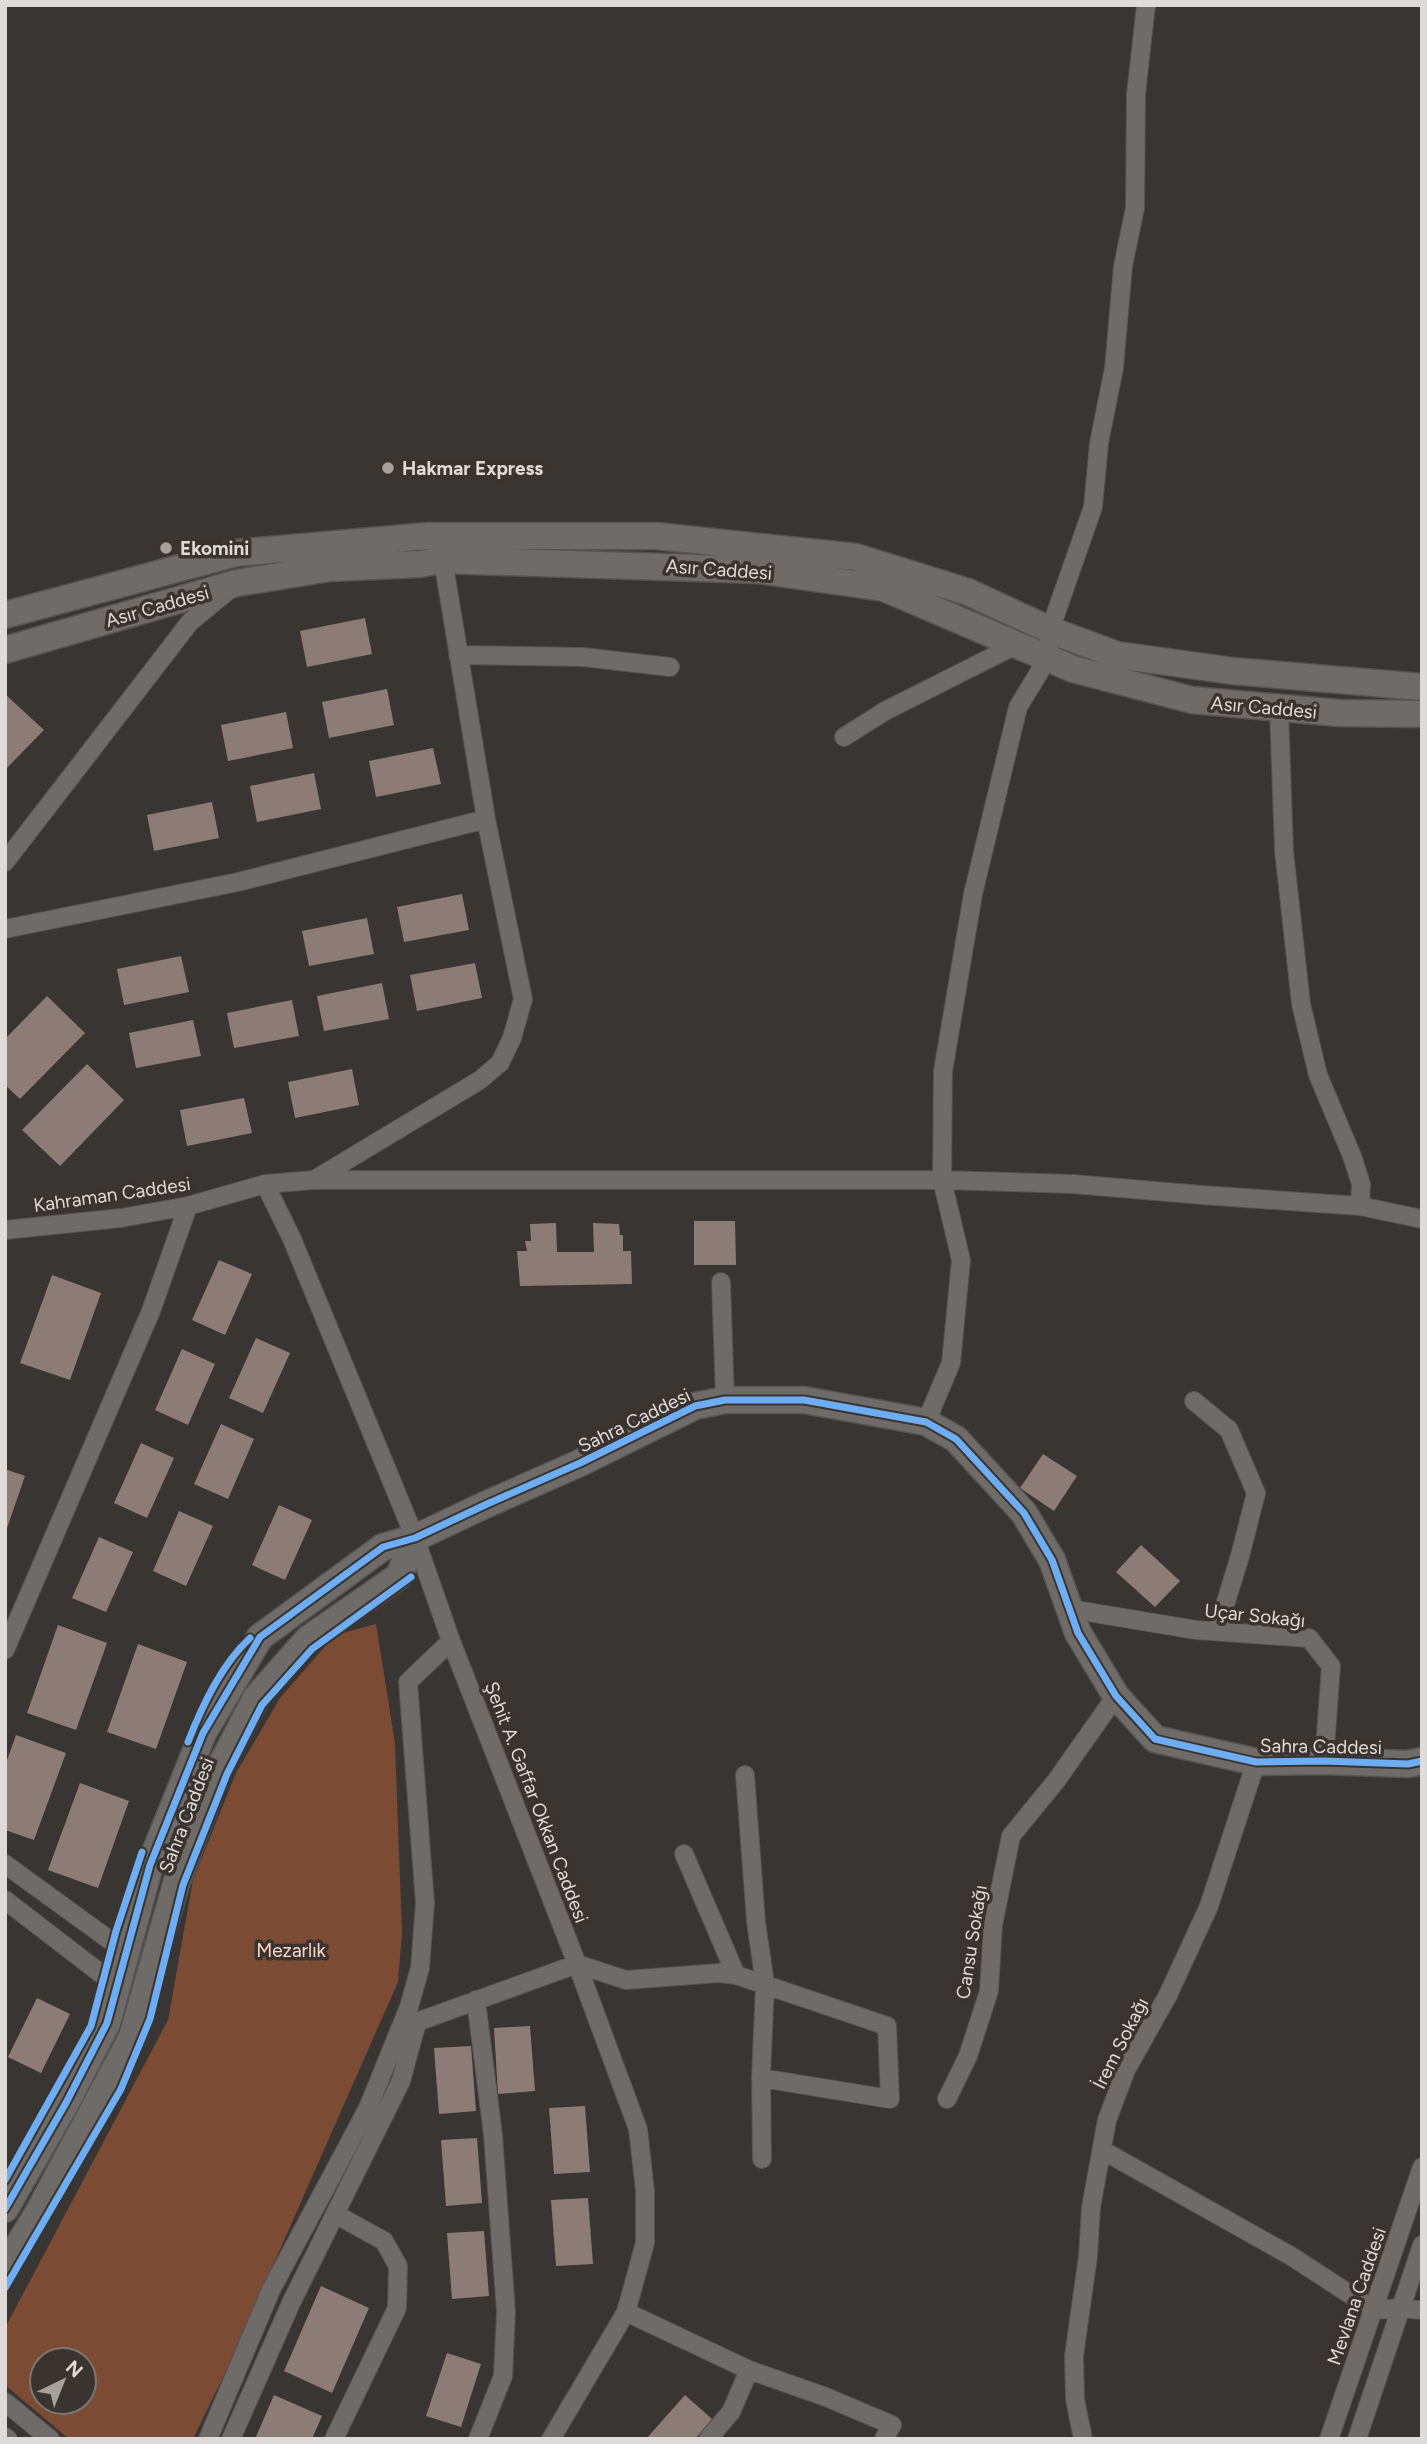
<svg xmlns="http://www.w3.org/2000/svg" width="1427" height="2444" font-family="Figtree,sans-serif">
<rect width="100%" height="100%" fill="#383533"/>
<path fill="#7b4b34" fill-rule="evenodd" d="M376 1624 395 1743 402 1933 398 1982 230 2363 193 2439H69L5 2385V2328L168 2020 193 1880 236 1773 280 1698 335 1635ZM42 2360H84V2402H42Z"/>
<path fill="#8d7c75" d="M365 618 372 654 307 667 300 631Z
M387 689 394 725 329 738 322 702Z
M5 694 44 730 5 770Z
M286 712 293 748 228 761 221 725Z
M433 748 441 784 376 797 369 761Z
M314 773 321 809 257 822 250 786Z
M212 802 219 838 154 851 147 815Z
M462 894 469 930 404 942 397 907Z
M367 918 374 954 309 966 302 931Z
M181 956 189 992 124 1005 117 969Z
M475 963 482 998 417 1011 410 975Z
M382 983 389 1019 324 1031 317 996Z
M47 996 85 1033 20 1099 5 1085V1039Z
M292 1000 299 1036 234 1048 227 1013Z
M193 1020 201 1056 136 1068 129 1033Z
M87 1064 124 1100 60 1166 22 1130Z
M352 1069 359 1105 295 1118 288 1082Z
M244 1098 252 1133 187 1146 180 1110Z
M694 1221H735L736 1265H694Z
M556 1223 557 1252H594L593 1223 619 1224 620 1235H623V1251H631L632 1284 520 1286 517 1251H527L525 1241H531L530 1224Z
M219 1260 252 1274 225 1335 192 1320Z
M52 1275 101 1293 70 1380 20 1363Z
M256 1338 290 1353 263 1413 229 1398Z
M182 1349 215 1364 188 1425 155 1410Z
M221 1424 254 1439 228 1499 194 1484Z
M141 1443 174 1458 147 1518 114 1503Z
M1043 1454 1077 1476 1054 1511 1020 1488Z
M5 1469 25 1476 6 1531H5Z
M279 1505 312 1520 285 1580 252 1565Z
M179 1511 213 1526 186 1586 153 1571Z
M99 1537 133 1552 106 1612 72 1598Z
M1141 1545 1180 1581 1155 1607 1116 1572Z
M58 1625 107 1643 76 1730 27 1713Z
M138 1644 187 1662 156 1749 107 1732Z
M16 1735 66 1753 34 1840 5 1830V1766Z
M80 1783 129 1801 98 1888 48 1870Z
M37 1998 70 2014 41 2073 8 2057Z
M530 2026 535 2091 498 2094 494 2028Z
M471 2046 476 2111 439 2114 434 2048Z
M585 2106 590 2172 554 2174 549 2108Z
M477 2138 482 2203 446 2206 441 2140Z
M588 2198 593 2264 556 2266 551 2200Z
M484 2231 489 2296 452 2299 447 2233Z
M321 2286 369 2308 332 2393 284 2371Z
M447 2353 481 2364 461 2427 426 2416Z
M274 2395 322 2416 312 2439H255Z
M685 2395 712 2419 695 2439H646Z"/>
<g fill="none" stroke-linecap="round" stroke-linejoin="round">
<g stroke="#555251" stroke-width="20">
<path id="street" d="M458 655 583 657 670 667
M1279 709 1284 851 1301 1004 1318 1075 1352 1156 1361 1184 1360 1206
M844 737 885 711 1016 645
M5 862 190 622 229 590
M5 929 238 882 486 819
M314 1180 480 1080 500 1063 512 1038 523 999 486 819 443 560
M265 1184 292 1239 415 1538 451 1641 577 1964 638 2129 645 2191V2243L626 2312 551 2439
M5 1230 121 1218 188 1206 265 1184 314 1180H942L1073 1184 1202 1195 1360 1206 1422 1219
M721 1282 725 1400
M1194 1401 1229 1430 1256 1493 1240 1556 1217 1631
M926 1422 951 1363 961 1260 942 1180 943 1071 973 894 1018 707 1048 658 1050 630 1093 507 1099 443 1114 368 1123 266 1135 208 1136 94 1146 5
M1070 1609 1196 1630 1309 1638 1331 1666 1324 1761
M5 1650 151 1311 188 1206
M745 1775 756 1922 765 1984 761 2078 762 2159
M684 1854 736 1975
M5 1864 126 1952
M5 1900 117 1986
M476 2000 493 2135 506 2312 503 2376 478 2439
M947 2099 968 2056 989 1991 993 1925 1011 1836 1056 1781 1116 1696
M1102 2150 1291 2256 1374 2310 1401 2308 1422 2310
M626 2312 749 2370 826 2397 892 2425 884 2439
M5 2402 50 2439
M5 2437 8 2439
M208 2439 271 2290 368 2108 409 2007 420 1968 425 1903 408 1682 451 1641
M231 2439 291 2303 401 2081 417 2022 577 1964 626 1980 719 1973 736 1975 887 2026 890 2099 761 2078
M334 2439 397 2308 398 2266 384 2241 335 2214
M708 2439 731 2412 749 2370
M1083 2439 1075 2399 1074 2356 1088 2256 1091 2207 1107 2120 1126 2070 1168 1995 1209 1906 1256 1762
M1329 2439 1422 2167
M1357 2439 1422 2245"/>
</g>
<g stroke="#555251" stroke-width="29">
<path id="secondary" d="M5 615 236 553 428 536H657L856 557 968 592 1050 630 1117 655 1233 671 1422 687
M5 650 237 583 330 568 420 564 443 560 758 570 884 588 1073 669 1192 700 1339 713 1422 714
M5 2209 67 2101 107 2023 150 1865 203 1733 260 1637 383 1547 415 1538 487 1504 580 1463 695 1406 725 1400H804L926 1422 956 1439 1024 1513 1052 1560 1078 1633 1116 1696 1155 1739 1256 1762 1324 1761 1408 1764 1422 1761
M5 2267 39 2211 132 2037 176 1884 218 1771 256 1698 308 1639 399 1576 415 1538"/>
</g>
<use href="#street" stroke="#6e6b69" stroke-width="18"/>
<use href="#secondary" stroke="#6e6b69" stroke-width="26"/>
<g stroke="#3a3431" stroke-width="11">
<path id="cycleway" d="M188 1742C202 1706 221 1665 250 1638
M5 2180 91 2026 116 1931 142 1852
M5 2209 67 2101 107 2023 150 1865 203 1733 260 1637 383 1547 415 1538 487 1504 580 1463 695 1406 725 1400H804L926 1422 956 1439 1024 1513 1052 1560 1078 1633 1116 1696 1155 1739 1256 1762 1324 1761 1408 1764 1422 1761
M5 2288 121 2089 150 2019 183 1885 227 1774 262 1705 312 1649 411 1577"/>
</g>
<use href="#cycleway" stroke="#6dadf4" stroke-width="7"/>
</g>
<g fill="#a5a19f" stroke="#3a3431" stroke-width="2.5">
<circle cx="388" cy="468" r="7"/>
<circle cx="166" cy="548" r="7"/>
</g>
<g text-anchor="middle" stroke-width="7" stroke-linejoin="round" paint-order="stroke">
<g font-size="19" font-weight="bold" fill="#dfdbd9" stroke="#3a3431" text-anchor="start">
<text x="402" y="475">Hakmar Express</text>
<text x="180" y="555">Ekomini</text>
</g>
<g font-size="19" fill="#dfdbd9" stroke="#3a3431">
<text transform="translate(719 569) rotate(4)" y="7">Asır Caddesi</text>
<text transform="translate(157 606) rotate(-16)" y="7">Asır Caddesi</text>
<text transform="translate(1264 707) rotate(5)" y="7">Asır Caddesi</text>
<text transform="translate(112 1194) rotate(-8)" y="7">Kahraman Caddesi</text>
<text transform="translate(634 1420) rotate(-26)" y="7">Sahra Caddesi</text>
<text transform="translate(1255 1615) rotate(6)" y="7">Uçar Sokağı</text>
<text transform="translate(1321 1746) rotate(1)" y="7">Sahra Caddesi</text>
<text transform="translate(537 1802) rotate(69)" y="7">Şehit A. Gaffar Okkan Caddesi</text>
<text transform="translate(186 1815) rotate(-69)" y="7">Sahra Caddesi</text>
<text transform="translate(971 1942) rotate(-81)" y="7">Cansu Sokağı</text>
<text transform="translate(1120 2043) rotate(-63)" y="7">İrem Sokağı</text>
<text transform="translate(1356 2296) rotate(-71)" y="7">Mevlana Caddesi</text>
</g>
<g font-size="19" fill="#ffd6c4" stroke="#3a3431">
<text x="291" y="1957">Mezarlık</text>
</g>
</g>
<rect width="1427" height="2444" fill="none" stroke="#dfdbd9" stroke-width="14"/>
<g transform="translate(63 2381) rotate(43)"><circle r="33" fill="#3a3431" stroke="#7c7774" stroke-width="2"/>
<path d="M0-5L12 26L0 18L-12 26Z" fill="#a5a19f"/>
<text y="-10" font-size="19" font-weight="bold" text-anchor="middle" fill="#dfdbd9">N</text>
</g>
</svg>
